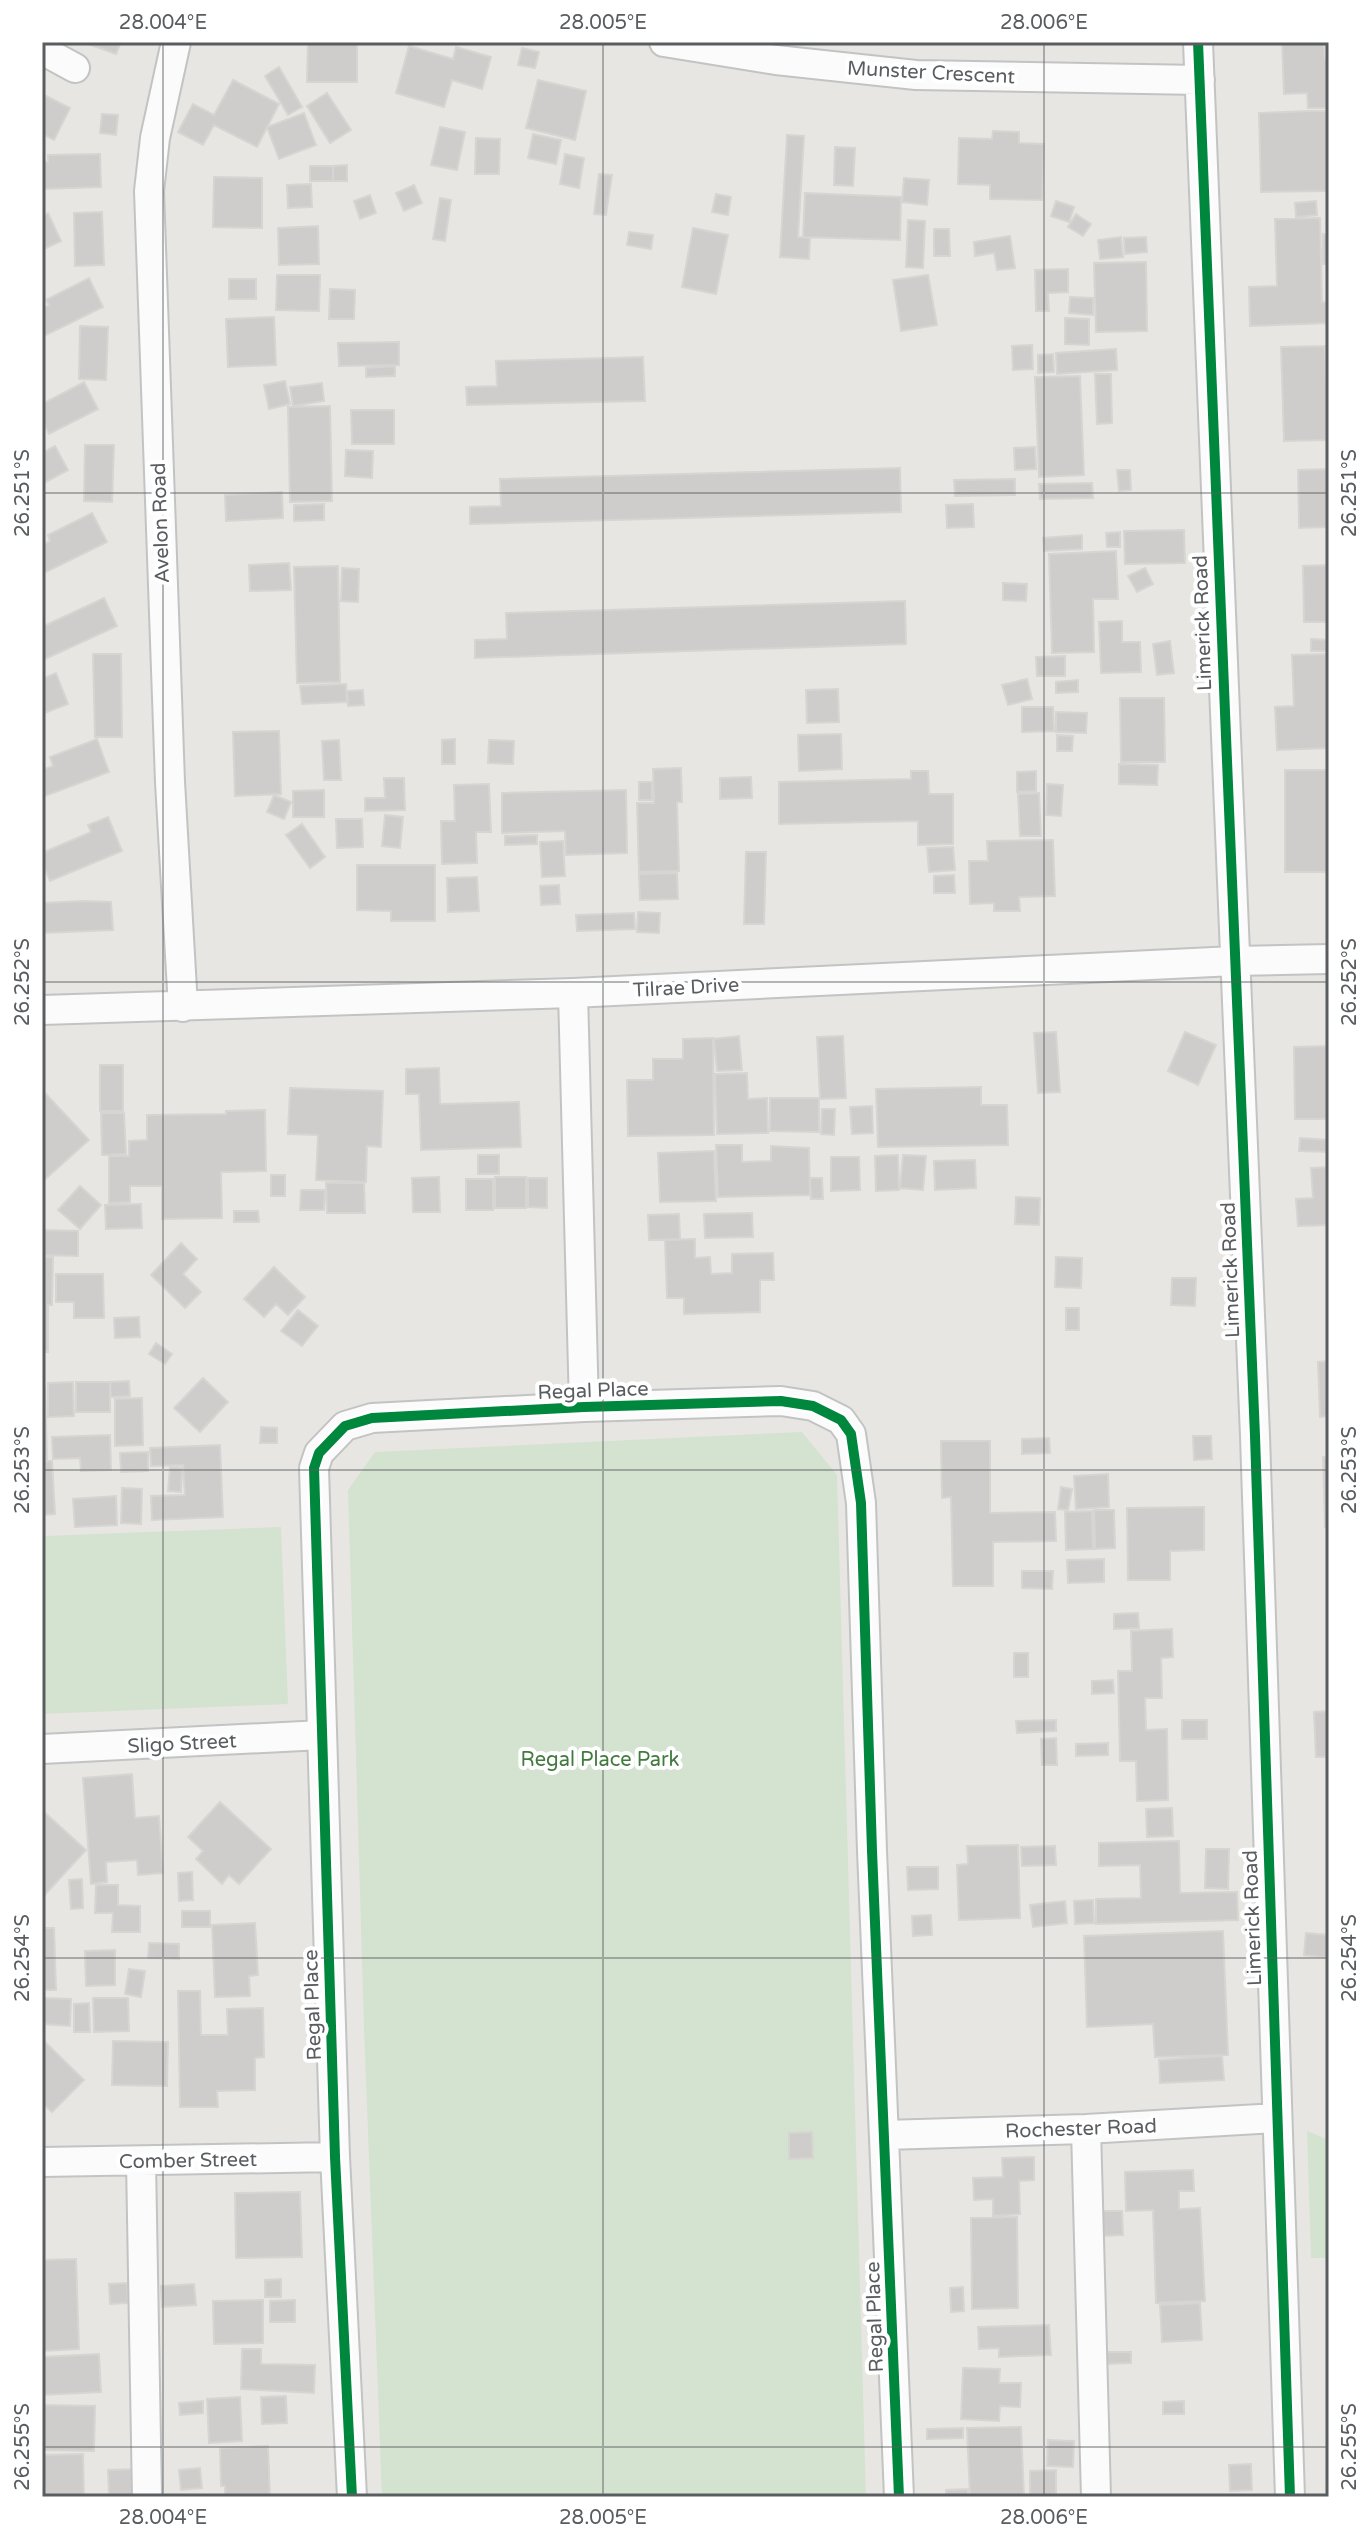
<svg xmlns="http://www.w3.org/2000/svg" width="1371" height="2539" font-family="'Varela Round',sans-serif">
<rect width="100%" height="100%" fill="#e8e6e3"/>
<path fill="#d4e2d0" d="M802 1432 837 1475 866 2497H382L364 2028 348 1490 375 1452Z
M281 1527 288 1704 42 1714V1536Z
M1307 2131 1329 2140V2258H1311Z"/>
<path fill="#cfcdcc" stroke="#d7d5d2" stroke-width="2" d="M83 42H121L116 54Z
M308 42H357V82H307Z
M1282 42H1324L1325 60 1329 59V108H1308L1307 93 1284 94Z
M409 46 453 59 456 47 491 57 482 89 452 80 444 107 396 93Z
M522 48 539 52 535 68 518 65Z
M279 67 302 107 288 115 265 76Z
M233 80 279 104 257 147 214 125 203 145 178 132 193 104 214 115Z
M538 80 586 91 575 140 526 128Z
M327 93 351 130 330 143 307 106Z
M42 94 70 108 54 140 42 134Z
M1311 111H1329L1328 191 1261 192 1259 113Z
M304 113 316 145 279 159 267 127Z
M102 114 118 115 116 135 100 133Z
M440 127 465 132 457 170 431 165Z
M993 131 1019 132V143L1044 144 1042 200 990 199V185L958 184 959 138 992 139Z
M533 134 561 140 556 164 528 158Z
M787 135 804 136 798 237 810 238 809 259 780 257Z
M476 138 500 139 499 174H475Z
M835 147 855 148 853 186 834 185Z
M100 154 101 187 42 189V162H48V155Z
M565 154 584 158 579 188 560 184Z
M347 165V181H333V166Z
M310 166H333V181H310Z
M599 174 612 175 606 215 594 214Z
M214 177 262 178V228L213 227Z
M904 178 929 180 927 205 902 202Z
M311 184 312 207 288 208 287 185Z
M414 185 422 203 404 211 396 193Z
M805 193 901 197 900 240 803 237Z
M716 194 731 197 728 215 712 212Z
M370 195 376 213 360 219 354 201Z
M440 198 451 200 445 241 433 239Z
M1056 201 1074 207 1069 222 1051 216Z
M1316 201 1317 215 1296 217 1295 203Z
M102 212 104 265 75 266 74 213Z
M48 213 61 241 42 250V216Z
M1076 214 1091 224 1083 236 1068 227Z
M1320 218 1322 302H1329V323L1250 326 1249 287 1277 286 1275 219Z
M908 220 925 221 923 268 906 267Z
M318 226 319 264 279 265 278 228Z
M693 228 728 235 716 294 682 287Z
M934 229H949L950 256H934Z
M629 232 653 235 651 249 627 245Z
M1323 234 1329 235V264H1323Z
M1010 236 1015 268 997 270 994 253 975 256 974 242Z
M1121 237 1123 257 1100 259 1098 240Z
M1146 237 1147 252 1125 254 1124 238Z
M1146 262 1147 331 1096 332 1094 263Z
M1068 269V292L1048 293 1049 311H1036L1035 270Z
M277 275H320L319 311 276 310Z
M928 275 937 325 901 331 893 280Z
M89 278 103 307 42 337V309L49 305 46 300Z
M229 279H256V299H229Z
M330 289 355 290 354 319H329Z
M1070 297 1093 298V315L1069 313Z
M274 317 276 365 228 367 226 319Z
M1065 318 1089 319V345L1065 344Z
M80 326 108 327 106 380 79 379Z
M399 342V365L339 366 338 343Z
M1032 345 1033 369 1013 370 1012 346Z
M1325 346 1328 440 1284 441 1281 347Z
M1116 349 1117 370 1057 374 1056 353Z
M1053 354 1054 372 1038 373V355Z
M643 357 645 401 467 405 466 387 497 386 496 361Z
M395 366V376L366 377V368Z
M1095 374H1111L1112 423 1097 424Z
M1080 376 1084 475 1039 477 1035 377Z
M285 381 290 404 269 409 264 385Z
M84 382 98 409 49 434 42 420V404Z
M322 383 324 401 293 406 290 387Z
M330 406 332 501 290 502 288 407Z
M351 410H394V444H352Z
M85 445H114L112 502 84 501Z
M55 446 68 470 42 484V453Z
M1035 447 1036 469 1015 470 1014 448Z
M346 450 373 451 372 478 345 476Z
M900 468 901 512 470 524V507L501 506 500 479Z
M1329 469V527L1299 528 1298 470Z
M1117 470H1130L1131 490 1119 491Z
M1015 479V495L955 496 954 480Z
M1092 483 1093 498 1040 499 1039 484Z
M282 492 283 518 226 521 225 495Z
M324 504V520L294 521V505Z
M973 504 974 527 947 528 946 505Z
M92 513 107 542 42 574V545L50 541 48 535Z
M1184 530 1185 563 1125 564 1124 531Z
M1120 532V547H1107L1106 533Z
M1082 535V549L1044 551 1043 538Z
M1116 551 1118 599H1093L1094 652 1052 653 1049 554Z
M289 563 291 590 250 591 249 565Z
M1329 565V622H1304L1303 566Z
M338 566 340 682 297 683 294 567Z
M342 568 359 569 358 602 341 601Z
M1145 568 1153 584 1137 592 1128 576Z
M1003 583 1027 584 1026 601 1003 600Z
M104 598 117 626 43 660 42 627Z
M905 601 906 644 475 658V640L507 639 506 613Z
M1122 621V642H1140L1141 672 1101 673 1099 622Z
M1311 639 1329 640V651H1311Z
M1170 641 1174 673 1157 675 1153 644Z
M93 654H121L122 737H95Z
M1329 654V748L1277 750 1275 707 1294 706 1292 655Z
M1065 656V676H1037L1036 657Z
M56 673 68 704 42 714V679Z
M1027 679 1032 699 1008 705 1002 685Z
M1078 680V692L1056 693V682Z
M346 684 347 702 302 704 300 686Z
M838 689 839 722 807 723 806 690Z
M363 690 364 705 348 706 347 691Z
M1120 698H1164L1165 762H1121Z
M1022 707H1053L1054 731 1022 732Z
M1056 712 1087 713 1086 733 1056 732Z
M279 731 281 794 235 796 233 732Z
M841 734 842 769 799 771 798 735Z
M1057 735 1073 736 1072 751H1057Z
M97 739 109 772 42 797V770L53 766 50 757Z
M455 739V764H442V740Z
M339 740 341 780H324L322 741Z
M489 740 514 741 513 764 488 763Z
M1119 764 1158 765 1157 785 1119 784Z
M681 768 682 802H677L679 871 639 872 637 803H654L653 769Z
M1285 770H1329V872H1285Z
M911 771H928L929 794H953V844L918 845V821L779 824V782L911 779Z
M1036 771V791L1017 792V772Z
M751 777 752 798 720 799V778Z
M384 778H404L405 810 365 811V798H385Z
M639 782H652V800H639Z
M489 784 491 832H476L477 863 442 864 441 821H455L454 785Z
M1047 784 1063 785 1061 816 1046 815Z
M324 790V817H293V791Z
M626 790 627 853 566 855 565 831 502 833V793Z
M1039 793 1041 836H1020L1018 794Z
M274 795 291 802 284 819 267 812Z
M385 815 403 817 400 848 382 846Z
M108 817 122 851 50 881 42 862V853L91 832 88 825Z
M336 819H362L363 847 337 848Z
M302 824 325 857 310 868 286 835Z
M537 835V844L505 845V836Z
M1053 840 1055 896 1019 897 1020 911H994V903L970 904 969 861H988L987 841Z
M563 841 565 876 542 877 540 842Z
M953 847 955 870 929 872 927 848Z
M746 852H766L764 924H744Z
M357 865H435V921H391V911L357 910Z
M677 873 678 899 640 900 639 874Z
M954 875 955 893H934V876Z
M477 877 479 911 448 912 447 878Z
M559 885 560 904 541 905 540 886Z
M84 901 111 902 113 930 42 933V903Z
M638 912 660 913 659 933 637 932Z
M634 913 635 929 577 931 576 915Z
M1056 1032 1060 1092 1038 1093 1034 1033Z
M1185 1032 1216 1045 1198 1085 1168 1071Z
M739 1036 742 1070 717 1071 714 1039Z
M843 1036 846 1098 820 1099 817 1037Z
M713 1038 714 1135 628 1136 627 1080H653V1059H683V1039Z
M1329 1046V1119H1295L1294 1047Z
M100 1065H123V1111H100Z
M439 1068 440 1104 519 1102 521 1147 421 1150 419 1094H406V1069Z
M747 1073 748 1099 767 1098 768 1133 717 1134 715 1074Z
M981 1087V1105H1007L1008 1145 878 1147 876 1089Z
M290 1088 383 1091 381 1147 367 1146 366 1182 316 1180 318 1135 288 1134Z
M46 1094 89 1140 42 1182V1098Z
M770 1098H819V1132L770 1131Z
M872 1106 873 1133 852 1134 850 1107Z
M822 1109H835L834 1135 821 1134Z
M265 1110 266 1171 221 1172 222 1218 162 1219V1186H130V1202L109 1203V1156H129V1141L147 1140V1115L226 1114V1111Z
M101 1113H124L126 1154 102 1155Z
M1300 1138 1329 1140V1152L1299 1151Z
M716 1145H742V1162L771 1161V1146L809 1148 810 1195 718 1197Z
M714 1151 716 1201 660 1202 658 1153Z
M478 1155H499V1174H478Z
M898 1155 899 1190 876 1191 875 1156Z
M903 1155 926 1156 923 1190 900 1188Z
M831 1157H859L860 1190 831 1191Z
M975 1160 976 1188 935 1190 934 1161Z
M1329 1167V1225L1298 1226 1296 1199 1313 1198 1311 1168Z
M271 1175H285V1196H271Z
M439 1177 440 1212H413L412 1178Z
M495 1177H526V1208H495Z
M528 1178H547V1208L528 1207Z
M810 1178H822L823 1199H811Z
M466 1179H493V1210H466Z
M326 1183H364L365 1213H327Z
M80 1186 101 1205 80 1229 58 1210Z
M301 1190H325L324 1210H300Z
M1016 1197 1040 1198 1039 1225 1015 1224Z
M141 1204 142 1228 106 1229 105 1205Z
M234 1211H258L259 1222H234Z
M752 1213 753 1237 705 1238 704 1214Z
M679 1214 680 1239 649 1240 648 1215Z
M42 1230 78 1231V1256L42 1255Z
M695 1239V1258L710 1257 711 1274 732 1273V1254L773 1253 774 1280H760V1312L684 1314V1298H667L665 1240Z
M181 1243 197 1259 183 1274 201 1292 185 1308 151 1275Z
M42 1257H53L52 1305H48V1352H42Z
M1056 1257 1082 1258 1081 1288 1055 1287Z
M274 1267 305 1297 288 1315 276 1304 264 1317 244 1299Z
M56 1274H103L104 1318H74V1302H56Z
M1172 1278H1196L1195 1306 1171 1305Z
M1066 1308H1079V1330H1066Z
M298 1310 318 1326 302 1346 281 1331Z
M139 1317 140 1337 115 1338 114 1318Z
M156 1343 172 1354 165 1364 149 1354Z
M1329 1361V1416L1320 1417 1318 1362Z
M203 1378 228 1402 200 1432 174 1408Z
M129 1381 130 1396 111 1397 110 1382Z
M73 1382 74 1416 48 1417V1383Z
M76 1382H110V1412H76Z
M45 1387 47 1459H42V1388Z
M142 1398 143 1445 115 1446V1399Z
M261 1427 277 1428V1443H260Z
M110 1435 111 1470 81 1471 80 1458 53 1459 52 1437Z
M1193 1436H1211L1212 1459 1194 1460Z
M1049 1438 1050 1453 1022 1454V1439Z
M941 1441H990V1513L1055 1512 1056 1541 993 1542V1586H953L951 1497 942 1498Z
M220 1445 223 1517 152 1520 151 1496 185 1495 183 1465 151 1466 150 1448Z
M148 1452V1471L121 1472 120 1453Z
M1323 1457H1329V1527H1325Z
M42 1461H52L55 1514 42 1515Z
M170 1467 182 1468 181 1492 168 1491Z
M1108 1474 1109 1507 1076 1509 1074 1476Z
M1061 1487 1072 1489 1068 1510 1058 1509Z
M122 1488 142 1489 141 1524 121 1523Z
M116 1496 117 1525 75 1527 73 1499Z
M1204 1507V1550L1170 1551V1580H1128L1127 1508Z
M1094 1510H1114L1115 1548 1095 1549Z
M1092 1511 1093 1549 1066 1550 1065 1512Z
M1104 1559V1582L1068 1583 1067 1560Z
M1022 1571H1053L1052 1589 1022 1588Z
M1138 1613 1139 1628 1114 1629V1614Z
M1172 1629 1173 1657 1161 1658 1162 1698H1145L1146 1730 1167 1729 1168 1800 1137 1801 1136 1761H1120L1118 1671H1132L1131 1631Z
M1014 1653H1028V1677H1014Z
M1113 1680 1114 1693 1092 1694V1681Z
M1329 1711V1757H1316L1314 1712Z
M1056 1720V1731L1017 1733 1016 1721Z
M1182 1720H1207V1739H1182Z
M1056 1738 1057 1765H1042L1041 1739Z
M1108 1743V1755L1076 1756V1744Z
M132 1774 135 1818 159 1816 163 1873 138 1875 137 1860 106 1862 107 1882 91 1884 83 1778Z
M220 1802 271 1849 239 1884 229 1875 222 1884 196 1859 203 1851 188 1837Z
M1172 1808 1173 1836 1147 1837 1146 1809Z
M42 1810 86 1850 42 1898Z
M1179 1841 1180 1893 1237 1892 1238 1920 1096 1924V1899L1141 1898 1140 1865 1099 1866V1843Z
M1018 1845 1020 1918 959 1920 957 1865 968 1864 967 1846Z
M1055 1846 1056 1865 1022 1866 1021 1847Z
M1206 1849H1229L1228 1889 1205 1888Z
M907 1867H938V1889L908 1890Z
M192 1872 193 1900 179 1901 178 1873Z
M82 1879 83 1908 71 1909 69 1880Z
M96 1885H118V1905L140 1906V1932H112L113 1913H95Z
M1093 1900 1094 1923 1075 1924 1074 1901Z
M1065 1901 1067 1923 1033 1927 1030 1905Z
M182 1911H210V1927H182Z
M931 1915 932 1935 913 1936 912 1916Z
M255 1923 258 1975 249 1976 250 1996 215 1997 212 1925Z
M42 1928H54L56 1990H42Z
M1223 1931 1228 2055 1155 2057 1153 2024 1087 2027 1084 1936Z
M1306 1933 1329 1935V1958L1304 1955Z
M149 1943 179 1944V1959L148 1958Z
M115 1950V1985L86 1986 85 1951Z
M129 1969 145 1971 141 1997 125 1994Z
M178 1991H200L201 2035H228L227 2009 263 2008 264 2057 255 2058V2090L217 2091 218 2107H180Z
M42 1998 71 1999 70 2026 42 2024Z
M93 1998H128L129 2031 94 2032Z
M89 2003 90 2032H74V2004Z
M42 2039 84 2080 52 2112 42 2103Z
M113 2041 168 2042 167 2086 112 2085Z
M1222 2056 1224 2080 1160 2083 1159 2060Z
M812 2132 813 2158 789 2159V2133Z
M1034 2157V2180L1019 2181 1020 2214 993 2216V2199L974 2200 973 2178 1003 2177 1002 2158Z
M1193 2170 1194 2191H1179V2209L1200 2208 1205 2301 1156 2303 1153 2210 1126 2211 1125 2172Z
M300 2192 302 2257 236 2258 235 2193Z
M1100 2211H1122L1123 2235 1101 2236Z
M1017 2217 1018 2308 972 2309 971 2218Z
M76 2259 79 2349 42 2351V2260Z
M281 2279V2297H265V2280Z
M127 2283 128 2303 110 2304 109 2284Z
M194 2284 196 2305 162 2307 161 2286Z
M963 2287 964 2311 951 2312 950 2288Z
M263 2300V2343L214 2344 213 2301Z
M295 2300V2322H270V2301Z
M1200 2303 1202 2340 1162 2342 1160 2305Z
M1049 2325 1051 2355 999 2357V2348L979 2349 978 2327Z
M242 2349H261V2364L315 2365 314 2393 241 2389Z
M1105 2352H1131V2363L1105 2364Z
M99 2354 101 2392 42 2395V2357Z
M963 2368 1000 2369 999 2383H1021L1020 2407 1000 2406 999 2421 961 2419Z
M286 2396 287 2423 262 2424 261 2397Z
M240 2397 242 2441 209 2443 207 2399Z
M203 2401V2413L180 2415 179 2403Z
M1184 2401V2414H1163V2402Z
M42 2405 95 2406 94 2451 42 2450Z
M1021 2427 1024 2497H970L967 2428Z
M963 2428V2438L927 2439V2429Z
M1048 2440 1074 2441 1073 2467 1047 2466Z
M268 2446 270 2497H225V2486H221L220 2448Z
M83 2454 84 2497H42V2455Z
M1251 2464 1252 2490 1230 2491 1229 2465Z
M200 2468 202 2488 181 2490 179 2470Z
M136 2469 137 2495 109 2497 108 2470Z
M1056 2470V2496H1030V2471Z
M968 2489V2497H946V2490Z"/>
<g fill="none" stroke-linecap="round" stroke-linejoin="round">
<g stroke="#c2c3c3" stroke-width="32">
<path id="minor" d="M176 42 155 138 149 191 170 782 183 1007
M664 42 776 60 916 75 1200 80
M1198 42C1215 507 1237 971 1255 1436 1268 1790 1277 2143 1290 2497
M42 50 75 68
M573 993 584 1407
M42 1010 573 993 1234 961 1329 959
M42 1749 322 1735
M1086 2129 1096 2497
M885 2135 1086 2129 1276 2118
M141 2161 147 2497
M42 2162 335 2157
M352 2497 335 2157 314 1468 319 1453 345 1426 372 1418 584 1407 781 1401 813 1406 841 1420 851 1434 861 1503 872 1851 899 2497"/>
</g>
<use href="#minor" stroke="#fcfbfb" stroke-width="28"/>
<g stroke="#fff" stroke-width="15">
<path id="cycleway" d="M1198 42C1215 507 1237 971 1255 1436 1268 1790 1277 2143 1290 2497
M352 2497 335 2157 314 1468 319 1453 345 1426 372 1418 584 1407 781 1401 813 1406 841 1420 851 1434 861 1503 872 1851 899 2497"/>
</g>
<use href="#cycleway" stroke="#00873e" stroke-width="10"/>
</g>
<path fill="none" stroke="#595d60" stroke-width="2" stroke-opacity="0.45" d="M163 42V2497M603 42V2497M1044 42V2497M42 493H1329M42 982H1329M42 1470H1329M42 1958H1329M42 2447H1329"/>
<g text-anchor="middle" stroke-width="8" stroke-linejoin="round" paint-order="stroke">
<g font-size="20" fill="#595d60" stroke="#fff">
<text transform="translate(931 72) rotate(3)" y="7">Munster Crescent</text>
<text transform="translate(160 523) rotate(-92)" y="7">Avelon Road</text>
<text transform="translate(1202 623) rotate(-92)" y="7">Limerick Road</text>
<text transform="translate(686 987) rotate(-3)" y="7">Tilrae Drive</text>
<text transform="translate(1230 1270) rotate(-92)" y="7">Limerick Road</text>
<text transform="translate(593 1390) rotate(-2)" y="7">Regal Place</text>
<text transform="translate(182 1743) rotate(-3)" y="7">Sligo Street</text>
<text transform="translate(1252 1918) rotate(-92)" y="7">Limerick Road</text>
<text transform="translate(312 2005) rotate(-92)" y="7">Regal Place</text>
<text transform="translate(1081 2128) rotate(-2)" y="7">Rochester Road</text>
<text transform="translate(188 2160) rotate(-1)" y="7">Comber Street</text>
<text transform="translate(874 2317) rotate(-92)" y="7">Regal Place</text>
</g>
<g font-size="20" fill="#427b3e" stroke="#fff">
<text x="600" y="1766">Regal Place Park</text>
</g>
</g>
<rect width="1371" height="2539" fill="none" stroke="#ffffff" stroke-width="88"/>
<rect x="44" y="44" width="1283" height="2451" fill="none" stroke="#595d60" stroke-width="3"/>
<g font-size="20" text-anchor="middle" fill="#595d60">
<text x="163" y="29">28.004°E</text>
<text x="603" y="29">28.005°E</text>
<text x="1044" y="29">28.006°E</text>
<text transform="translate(22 493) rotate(-90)" y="7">26.251°S</text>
<text transform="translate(1349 493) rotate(-90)" y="7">26.251°S</text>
<text transform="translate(22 982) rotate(-90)" y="7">26.252°S</text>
<text transform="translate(1349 982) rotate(-90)" y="7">26.252°S</text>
<text transform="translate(22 1470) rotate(-90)" y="7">26.253°S</text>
<text transform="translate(1349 1470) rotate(-90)" y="7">26.253°S</text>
<text transform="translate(22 1958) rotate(-90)" y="7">26.254°S</text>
<text transform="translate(1349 1958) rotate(-90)" y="7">26.254°S</text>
<text transform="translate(22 2447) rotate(-90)" y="7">26.255°S</text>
<text transform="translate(1349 2447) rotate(-90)" y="7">26.255°S</text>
<text x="163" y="2524">28.004°E</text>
<text x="603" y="2524">28.005°E</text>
<text x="1044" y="2524">28.006°E</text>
</g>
</svg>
